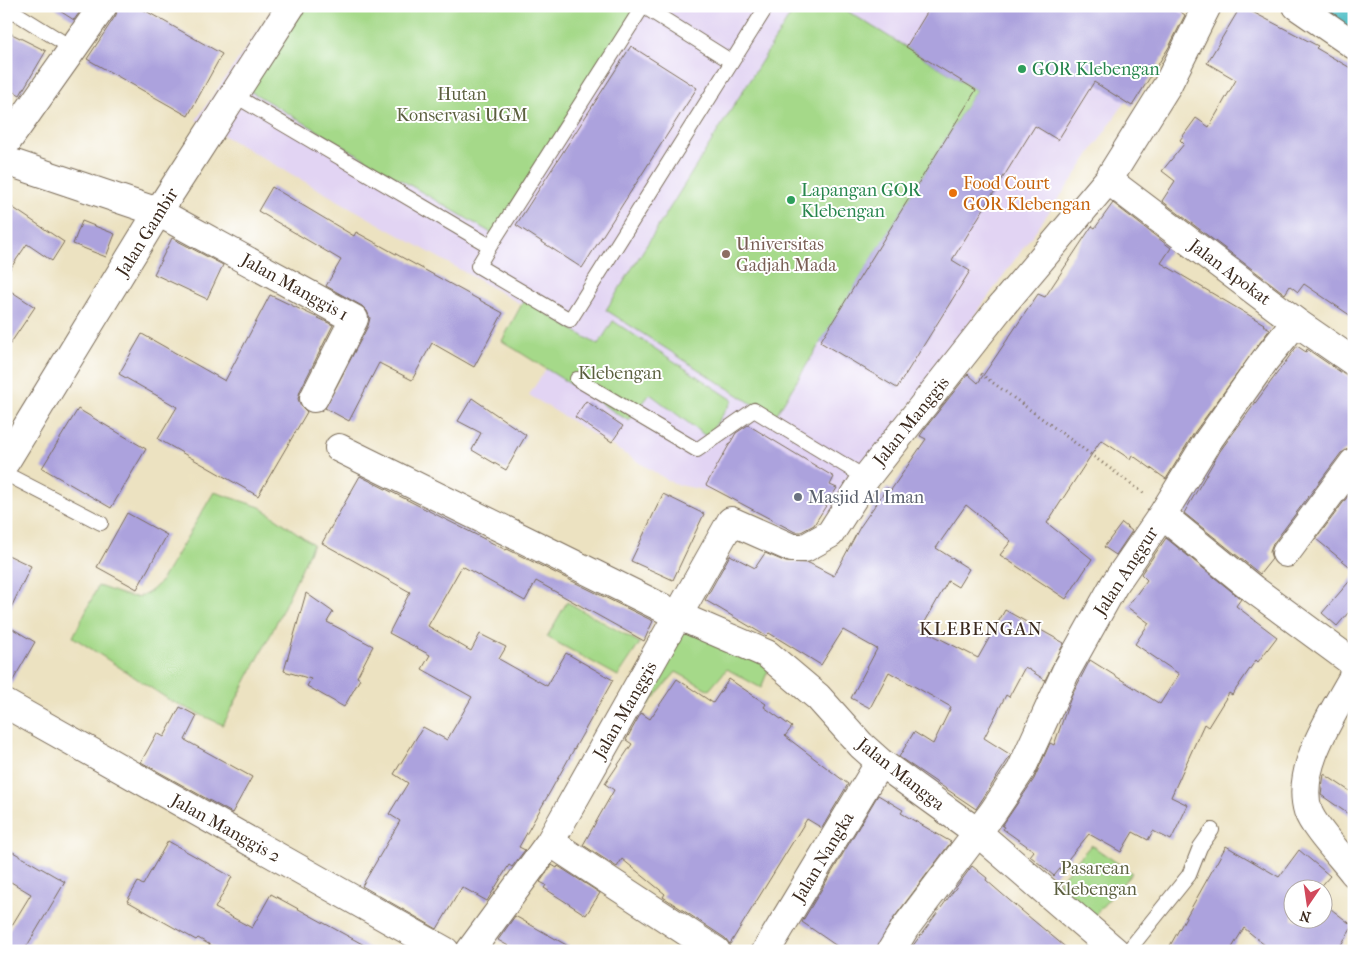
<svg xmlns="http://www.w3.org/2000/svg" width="1360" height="957" font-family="'IM FELL French Canon',serif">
<rect width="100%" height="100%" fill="#fff"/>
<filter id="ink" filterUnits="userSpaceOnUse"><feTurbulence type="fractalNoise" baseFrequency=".02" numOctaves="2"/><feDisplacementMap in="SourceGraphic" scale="10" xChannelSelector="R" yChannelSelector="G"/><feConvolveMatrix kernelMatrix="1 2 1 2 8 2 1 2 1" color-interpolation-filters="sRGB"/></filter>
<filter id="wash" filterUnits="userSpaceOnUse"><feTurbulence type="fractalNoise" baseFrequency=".0096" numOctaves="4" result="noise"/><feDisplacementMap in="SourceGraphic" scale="20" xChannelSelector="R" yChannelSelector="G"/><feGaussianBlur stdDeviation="1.12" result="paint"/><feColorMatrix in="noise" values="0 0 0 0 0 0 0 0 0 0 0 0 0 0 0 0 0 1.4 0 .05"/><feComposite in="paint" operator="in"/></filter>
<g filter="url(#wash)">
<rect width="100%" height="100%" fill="#ece2c1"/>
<path fill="#e2d4f3" d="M275 6H1190L1075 176 831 515 674 484 529 395 570 332 196 120Z"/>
<path fill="#a5d989" stroke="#708254" d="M304 6H456L460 8 461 6H639L493 234 250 91Z
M796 6H839L976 90 774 418 606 310Z
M524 300 598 345 613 321 733 400 707 437 650 394 629 421 502 341Z
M214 492 260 507 313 544 272 632 223 725 171 701 73 637 98 586C127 595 139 607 161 581Z
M567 602 640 643 618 676 547 637Z
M686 620 769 668 761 688 727 669 709 690 676 672 646 707 637 699Z
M1091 845 1132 873 1094 916 1058 883Z"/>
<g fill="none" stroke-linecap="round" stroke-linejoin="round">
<path stroke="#52c0c8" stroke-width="28" d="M1330 6 1354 22"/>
</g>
<g id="blocks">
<path fill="#aca2dd" d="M52 6H84L74 20Z
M118 6H137L222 54 188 116 87 59 116 15Z
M931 6H1172L1185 15 1169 47 1132 106 1094 82 1058 140 1035 126 952 260 970 271 897 388 820 342 976 90 906 47Z
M1241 6 1318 46 1316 48 1354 70V318L1304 284 1298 292 1290 286 1285 294 1162 201 1175 181 1162 171 1184 144 1180 140 1196 118 1209 127 1236 80 1207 63Z
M6 31 46 51 20 95 6 87Z
M631 46 697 88 582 268 516 225Z
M272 187 354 236 356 232 503 313 474 367 432 343 412 380 379 363 349 421 325 408 368 326 370 318 367 311 362 306 326 286 341 260 258 211Z
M6 203 64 242 52 261 27 244 6 275Z
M1113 203 1171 248 1161 263 1264 324 1263 325 1270 329 1194 433 1166 479 1132 455 1130 459 1101 440 1047 523 1092 559 1066 599 1000 555 1011 541 966 505 936 548 969 569 958 587 948 581 921 629 978 658 1005 610 1064 643 1045 680 1025 667 1009 697 1006 695 984 738 1011 755 976 809 899 757 914 732 933 744 951 707 889 672 870 708 851 698 877 649 843 630 821 665 769 633 766 636 705 600 730 555 755 568 765 553 786 562 809 563 834 576 860 527 887 488 891 490 926 439 920 436 926 427 968 374 978 383 1038 294 1045 297 1092 226 1095 228Z
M82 221 115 234 106 257 73 244Z
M172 238 223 265 207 299 154 274Z
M6 288 35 307 6 350Z
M270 295 333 325 300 391 298 399 301 406 307 412 258 496 158 439 177 407 119 374 142 334 225 381Z
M1297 346 1306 352 1307 349 1345 375 1354 377V447L1341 453 1273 544 1270 552 1272 559 1260 574 1184 513 1220 451Z
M472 398 526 435 506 470 472 450 481 433 458 421Z
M586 401 623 426 612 442 575 417Z
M78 409 146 449 111 508 42 468Z
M748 425 834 477 830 485 837 488 814 525 801 532H795L706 485 736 433Z
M360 476 506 550 507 549 653 621 644 641 536 581 525 601 462 566 428 626 471 651 480 634 506 647 499 659 547 686 566 653 613 680 519 847 525 850 512 867 509 865 487 901 462 887 437 929 362 886 400 821 389 814 408 783 394 774 423 727 447 740 472 697 422 669 430 655 389 633 410 592 322 543Z
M1354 488V570L1316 539Z
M663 494 704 514 673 580 631 561Z
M127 513 167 535 137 589 97 567Z
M1122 523 1132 531 1116 555 1104 547Z
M1166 538 1241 599 1236 606 1277 637 1258 662 1256 660 1232 695 1229 693 1208 727 1204 724 1171 797 1188 805 1171 840 1153 831 1148 840 1133 832 1121 852 1089 834 1054 876 1030 856 1034 851 1003 829 1004 827 1002 826 1034 779 1050 743 1054 745 1071 697 1090 660 1160 704 1179 674 1135 644 1149 623 1127 607 1147 580 1141 574Z
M6 554 31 566 6 618Z
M1354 576V606L1337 626 1322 613Z
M306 593 333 612 327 622 373 646 357 677 360 679 344 707 307 686 311 679 284 671Z
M6 625 35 642 8 689 6 688Z
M677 679 713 703 729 679 766 704 764 707 792 727 785 736 848 784 822 828 807 819 730 944 725 938 663 897 665 894 622 859 617 867 583 845 614 790 605 784 632 744 626 740 641 713 650 719Z
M180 707 197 716 185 740 252 777 232 813 141 762 157 733 164 737Z
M1324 774 1354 794V818L1321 795Z
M878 795 903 810 901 813 951 842 893 919 875 951H844L802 922Z
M168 841 232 877 215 908 252 928 271 894 375 951H221L198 938 196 940 127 901 138 882 143 885Z
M1226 846 1279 877 1299 850 1330 876 1318 890H1292V920H1322V902L1353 926 1337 951H1272L1244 928 1230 951H1167Z
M6 848 65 882 24 951H6V935L31 894 6 879Z
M552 865 557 868 558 866 600 893 586 915 544 888 546 885 540 882Z
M972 866 987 878 986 880 1009 900 1070 951H909Z
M515 916 577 951H517L498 940Z"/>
</g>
</g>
<g filter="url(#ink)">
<use href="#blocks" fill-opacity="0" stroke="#796a57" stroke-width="1"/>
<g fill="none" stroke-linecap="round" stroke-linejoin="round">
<g stroke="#796a57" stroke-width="16">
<path id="service" d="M643 6 732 62
M6 7 72 48
M234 95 490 246 478 266 570 320 767 6
M490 246 643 6
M577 379 697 450 754 410 866 478
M6 474 101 523
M1128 951 1189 875 1200 847 1212 830"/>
</g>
<g stroke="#796a57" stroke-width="30">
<path id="minor" d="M1297 6 1354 45
M6 143 103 6
M6 161 158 212 354 319 314 398
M1108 180 1296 322 1354 362
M339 448 679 616 767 654 818 697 861 745 880 762 977 832 1115 951
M6 461 158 212 291 6
M1162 515 1253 589 1352 662 1354 671 1352 679C1332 715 1295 769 1308 811 1313 827 1343 858 1354 873
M1286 553 1354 462
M6 704 445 951
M550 842 716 951
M470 951 550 842 731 521 792 548H805L830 534 866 478 999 309 1108 180 1168 84 1207 6
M766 951 880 762
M891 951 905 928 993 812 1021 770 1066 671 1114 585 1162 515 1207 442 1265 360 1296 322"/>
</g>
<path stroke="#796a57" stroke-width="3" stroke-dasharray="1 4" stroke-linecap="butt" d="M981 374 1145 494"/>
<use href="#service" stroke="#fff" stroke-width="14"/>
<use href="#minor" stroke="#fff" stroke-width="28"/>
</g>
</g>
<g fill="#2e9e5b" stroke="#fff" stroke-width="2">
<circle cx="1022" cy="69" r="5"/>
<circle cx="791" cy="200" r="5"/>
</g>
<circle fill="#e8710a" stroke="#fff" stroke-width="2" cx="953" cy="193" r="5"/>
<circle fill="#8d6e63" stroke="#fff" stroke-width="2" cx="726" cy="254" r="5"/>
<circle fill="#6b7280" stroke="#fff" stroke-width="2" cx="798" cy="497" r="5"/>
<g text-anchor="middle" stroke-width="4" stroke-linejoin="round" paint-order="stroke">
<g font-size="18" fill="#27864d" stroke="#fff" text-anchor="start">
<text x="1032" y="75">GOR Klebengan</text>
<text x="801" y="196">Lapangan GOR<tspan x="801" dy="21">Klebengan</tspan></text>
</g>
<g font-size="18" fill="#5b5f3e" stroke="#fff">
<text x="462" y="100">Hutan<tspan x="462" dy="21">Konservasi UGM</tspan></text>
<text x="620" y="379">Klebengan</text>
<text x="1095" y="874">Pasarean<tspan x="1095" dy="21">Klebengan</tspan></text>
</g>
<g font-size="18" fill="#c56008" stroke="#fff" text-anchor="start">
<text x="963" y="189">Food Court<tspan x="963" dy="21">GOR Klebengan</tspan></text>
</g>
<g font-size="18" fill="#3b2a1e" stroke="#fff">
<text transform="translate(147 232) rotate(-58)" y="6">Jalan Gambir</text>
<text transform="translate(1230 272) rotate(37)" y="6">Jalan Apokat</text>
<text transform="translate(295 287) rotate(29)" y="6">Jalan Manggis 1</text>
<text transform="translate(911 421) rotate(-51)" y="6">Jalan Manggis</text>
<text transform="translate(1126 571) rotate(-57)" y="6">Jalan Anggur</text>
<text transform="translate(625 710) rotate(-60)" y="6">Jalan Manggis</text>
<text transform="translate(901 774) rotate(38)" y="6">Jalan Mangga</text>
<text transform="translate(226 828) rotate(29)" y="6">Jalan Manggis 2</text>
<text transform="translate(823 857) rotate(-59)" y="6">Jalan Nangka</text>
</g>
<g font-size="18" fill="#785e54" stroke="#fff" text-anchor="start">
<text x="736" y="250">Universitas<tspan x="736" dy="21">Gadjah Mada</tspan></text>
</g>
<g font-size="18" fill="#5b616d" stroke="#fff" text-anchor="start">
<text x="808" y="503">Masjid Al Iman</text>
</g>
<g font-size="19" letter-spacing="1" fill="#3b2a1e" stroke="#fff">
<text x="981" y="635">KLEBENGAN</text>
</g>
</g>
<rect width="1360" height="957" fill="none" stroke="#fff" stroke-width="25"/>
<g transform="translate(1308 904) rotate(193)"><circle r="24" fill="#ffffff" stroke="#b1aaa5"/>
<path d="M0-4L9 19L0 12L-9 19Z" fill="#d1495b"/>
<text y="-8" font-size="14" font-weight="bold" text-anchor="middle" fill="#3b2a1e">N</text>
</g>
</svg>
